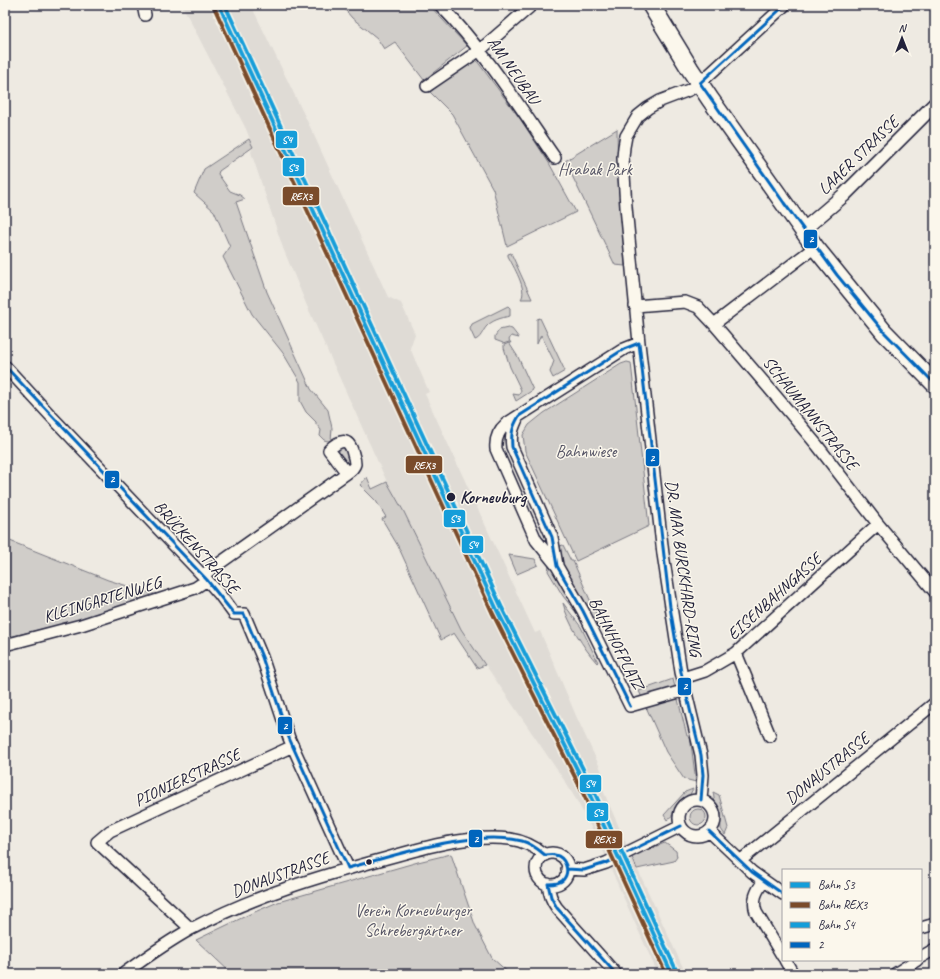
<svg xmlns="http://www.w3.org/2000/svg" width="940" height="979" font-family="Caveat,sans-serif">
<rect width="100%" height="100%" fill="#eeeae2"/>
<filter id="ink" filterUnits="userSpaceOnUse"><feTurbulence type="fractalNoise" baseFrequency=".025" numOctaves="2"/><feDisplacementMap in="SourceGraphic" scale="8" xChannelSelector="R" yChannelSelector="G"/><feConvolveMatrix kernelMatrix="1 2 1 2 8 2 1 2 1" color-interpolation-filters="sRGB"/></filter>
<g filter="url(#ink)">
<path fill="#dfdbd5" d="M182 5H251L312 131 388 297 401 303 415 334 410 348 429 392 425 394 535 633 540 631 577 718 604 776 598 779 632 857 686 974H658L621 892 602 848 577 801 564 780 461 629 404 512 387 482 307 306 283 248 251 152 253 147 246 129Z"/>
<path fill="#d0cdc9" stroke="#797882" d="M341 5H429L467 46 424 80 395 42 384 49 377 38 352 18Z
M474 57 521 120 549 163 576 212 507 246 493 189 452 114 430 92Z
M617 129 618 177 625 266 615 265 565 161Z
M249 139 253 147 219 171 218 174 230 191 240 195 245 199 236 202 267 292 311 389 328 410 332 428 331 440 328 441 324 440 320 436 321 430 316 424V422L306 412 300 401V382L296 375 283 353 252 314 223 257 230 247 214 211 194 193 204 169Z
M511 253 532 299H521C528 290 513 266 508 256V254Z
M508 306 510 308V316C501 318 492 320 486 327 482 332 481 338 475 340L470 329 472 324Z
M540 318 565 371 553 378 550 372 554 361 541 335 537 344V319Z
M508 328 512 329 519 338 511 336 509 340 511 343 509 342 503 344V343L495 340V336L499 330Z
M509 343 518 357 533 390 516 401 513 394 519 395 521 390 510 367 504 348V345Z
M627 362 631 363 649 526 576 561 525 451 523 435 529 425 544 413 621 364Z
M342 447 346 448 351 464 348 465 339 453V449Z
M367 477 372 489 387 482 404 512 461 629 485 665 477 668 454 633 441 640 398 546 382 519 386 517 376 501 360 485Z
M5 539 108 580 157 595 79 620 5 638Z
M563 545 571 561H573L597 616 594 617H593L565 569 562 561 560 546Z
M509 555 535 559 538 565 517 574Z
M549 566 551 568 581 619 563 596 548 571Z
M563 603 581 627 598 662 597 663C584 649 567 621 563 603Z
M673 679 687 736H690L696 782 684 779 666 752 639 691Z
M693 789 689 796 681 803 676 812 667 820 664 815 685 792Z
M713 792 719 795 728 828 725 835 721 829 720 812 715 804Z
M690 817a8 8 0 1 1 16 0a8 8 0 1 1-16 0Z
M665 843 676 851 677 857 674 861 637 869 631 855Z
M451 854 475 925 492 958 510 974H232L196 940 250 914 278 902 418 862Z"/>
<g fill="none" stroke-linecap="round" stroke-linejoin="round">
<g stroke="#22223b" stroke-width="14">
<path id="minor" d="M143 5 145 15
M440 5C485 51 519 106 555 158
M427 86 480 50 532 5
M635 306 685 302 698 307 714 324 774 394 817 445 878 524 935 592
M714 324 815 247
M639 343 624 349 506 424C498 431 495 439 496 449L536 540 557 566 583 611 630 706 686 690
M5 366 50 415 207 580 220 595 234 614H244L262 657 289 738 348 868
M518 417C513 427 510 435 512 447L552 537 557 565
M203 575 347 473C350 471 354 468 355 464 355 461 354 457 353 454 349 437 340 439 329 450L347 473
M5 645 81 625 195 588 207 580
M736 653 770 736
M683 678 705 671 736 653 878 524
M701 800 703 775 701 755 681 672 663 554 639 343 626 207 623 158 624 147 626 136 638 116 648 108 660 101 689 90 700 83 785 5
M679 818a18 18 0 1 1 36 0a18 18 0 1 1-36 0Z
M709 831 752 872 783 894
M536 869a16 16 0 1 1 32 0a16 16 0 1 1-32 0Z
M740 861 935 703
M567 869 584 870 606 863 681 826
M764 881C756 891 752 900 756 912L783 957
M548 884C549 894 551 900 557 908L616 974
M921 928 935 924
M191 929 97 842 110 831 293 746
M921 957 935 949
M785 960 793 974
M123 974C145 958 167 942 191 929 253 896 320 876 387 858 425 847 471 834 510 839 524 841 534 846 545 855
M895 974 917 960"/>
</g>
<g stroke="#22223b" stroke-width="16">
<path id="tertiary" d="M803 230 844 195 935 104"/>
</g>
<g stroke="#22223b" stroke-width="20">
<path id="primary" d="M651 5 690 69 710 99 815 247 884 332 935 384"/>
</g>
<use href="#minor" stroke="#fbf7ec" stroke-width="11"/>
<use href="#tertiary" stroke="#fbf7ec" stroke-width="13"/>
<use href="#primary" stroke="#fbf7ec" stroke-width="17"/>
<g stroke="#fbf7ec" stroke-width="6">
<path id="bus-1" d="M700 83 784 203 837 275 884 332 935 384
M700 83 785 5
M639 343 670 607 681 672 701 755 703 775 701 800
M5 366 207 580 234 614H244L262 657 289 738 348 868
M630 706 583 611 557 566 552 537 512 447C511 433 512 428 519 416L624 349 639 343
M709 831 752 872 783 894
M348 868C397 855 472 829 522 841 530 843 538 849 545 855 548 855 552 854 555 855 565 857 571 871 563 880 559 884 553 884 548 884
M567 869 584 870 606 863 681 826
M548 884 551 897 557 908 616 974"/>
</g>
<use href="#bus-1" stroke="#0065bd" stroke-width="3"/>
<g stroke="#fbf7ec" stroke-width="7">
<path id="rail-1" d="M219 5 497 610 587 789 672 974"/>
</g>
<g stroke="#fbf7ec" stroke-width="7">
<path id="rail-2" d="M214 7 492 612 582 791 666 974"/>
</g>
<g stroke="#fbf7ec" stroke-width="7">
<path id="rail-3" d="M225 5 502 608 592 787 677 972"/>
</g>
<use href="#rail-1" stroke="#159dd9" stroke-width="4"/>
<use href="#rail-2" stroke="#7a4b2a" stroke-width="4"/>
<use href="#rail-3" stroke="#159dd9" stroke-width="4"/>
</g>
</g>
<g fill="#22223b" stroke="#fbf7ec" stroke-width="1.5">
<circle cx="451" cy="497" r="5"/>
<circle cx="369" cy="862" r="3.5"/>
</g>
<g text-anchor="middle" stroke-width="3" stroke-linejoin="round" paint-order="stroke">
<g font-size="17" fill="#22223b" stroke="#fbf7ec">
<text transform="translate(514 70) rotate(55)" y="6">AM NEUBAU</text>
<text transform="translate(858 155) rotate(-44)" y="6">LAAER STRASSE</text>
<text transform="translate(811 413) rotate(51)" y="6">SCHAUMANNSTRASSE</text>
<text transform="translate(197 547) rotate(48)" y="6">BRÜCKENSTRASSE</text>
<text transform="translate(684 568) rotate(82)" y="6">DR. MAX BURCKHARD-RING</text>
<text transform="translate(774 596) rotate(-42)" y="6">EISENBAHNGASSE</text>
<text transform="translate(102 599) rotate(-17)" y="6">KLEINGARTENWEG</text>
<text transform="translate(617 643) rotate(63)" y="6">BAHNHOFPLATZ</text>
<text transform="translate(827 768) rotate(-39)" y="6">DONAUSTRASSE</text>
<text transform="translate(187 777) rotate(-25)" y="6">PIONIERSTRASSE</text>
<text transform="translate(280 874) rotate(-20)" y="6">DONAUSTRASSE</text>
</g>
<g font-size="17" fill="#565566" stroke="#fbf7ec">
<text x="595" y="175">Hrabak Park</text>
<text x="586" y="457">Bahnwiese</text>
<text x="413" y="916">Verein Korneuburger<tspan x="413" dy="20">Schrebergärtner</tspan></text>
</g>
<g font-size="17" font-weight="bold" fill="#22223b" stroke="#fbf7ec" text-anchor="start">
<text x="460" y="503">Korneuburg</text>
</g>
</g>
<g stroke="#fbf7ec" stroke-width="1.5">
<rect x="275" y="130" width="23" height="19" rx="4" fill="#159dd9"/>
<rect x="282" y="157" width="23" height="20" rx="4" fill="#159dd9"/>
<rect x="282" y="186" width="38" height="20" rx="4" fill="#7a4b2a"/>
<rect x="803" y="229" width="15" height="20" rx="4" fill="#0065bd"/>
<rect x="645" y="448" width="15" height="19" rx="4" fill="#0065bd"/>
<rect x="405" y="455" width="38" height="19" rx="4" fill="#7a4b2a"/>
<rect x="104" y="470" width="16" height="19" rx="4" fill="#0065bd"/>
<rect x="443" y="509" width="23" height="19" rx="4" fill="#159dd9"/>
<rect x="461" y="535" width="23" height="19" rx="4" fill="#159dd9"/>
<rect x="677" y="677" width="15" height="19" rx="4" fill="#0065bd"/>
<rect x="277" y="716" width="16" height="19" rx="4" fill="#0065bd"/>
<rect x="579" y="774" width="23" height="19" rx="4" fill="#159dd9"/>
<rect x="586" y="802" width="23" height="20" rx="4" fill="#159dd9"/>
<rect x="468" y="829" width="15" height="19" rx="4" fill="#0065bd"/>
<rect x="585" y="830" width="38" height="19" rx="4" fill="#7a4b2a"/>
</g>
<g font-size="11" text-anchor="middle" font-weight="bold" fill="#fff">
<text x="287" y="143">S4</text>
<text x="293" y="171">S3</text>
<text x="301" y="200">REX3</text>
<text x="811" y="243">2</text>
<text x="652" y="462">2</text>
<text x="424" y="469">REX3</text>
<text x="112" y="483">2</text>
<text x="455" y="522">S3</text>
<text x="473" y="548">S4</text>
<text x="685" y="690">2</text>
<text x="285" y="730">2</text>
<text x="590" y="787">S4</text>
<text x="598" y="816">S3</text>
<text x="476" y="843">2</text>
<text x="604" y="843">REX3</text>
</g>
<rect width="940" height="979" fill="none" stroke="#fbf7ec" stroke-width="20"/>
<rect x="10" y="10" width="920" height="959" fill="none" stroke="#22223b" stroke-width="1.5" filter="url(#ink)"/>
<rect x="782" y="869" width="140" height="92" fill="#fbf7ec" stroke="#a4a2a5"/>
<rect x="790" y="882" width="20" height="6" fill="#159dd9" stroke="#a4a2a5"/>
<text x="818" y="889" font-size="12" fill="#22223b">Bahn S3</text>
<rect x="790" y="902" width="20" height="6" fill="#7a4b2a" stroke="#a4a2a5"/>
<text x="818" y="909" font-size="12" fill="#22223b">Bahn REX3</text>
<rect x="790" y="922" width="20" height="6" fill="#159dd9" stroke="#a4a2a5"/>
<text x="818" y="929" font-size="12" fill="#22223b">Bahn S4</text>
<rect x="790" y="942" width="20" height="6" fill="#0065bd" stroke="#a4a2a5"/>
<text x="818" y="949" font-size="12" fill="#22223b">2</text>
<g transform="translate(902 38)" stroke="#fbf7ec" stroke-width="3" paint-order="stroke">
<path d="M0-3L7 15L0 10L-7 15Z" fill="#22223b"/>
<text y="-6" font-size="11" font-weight="bold" text-anchor="middle" fill="#22223b">N</text>
</g>
</svg>
